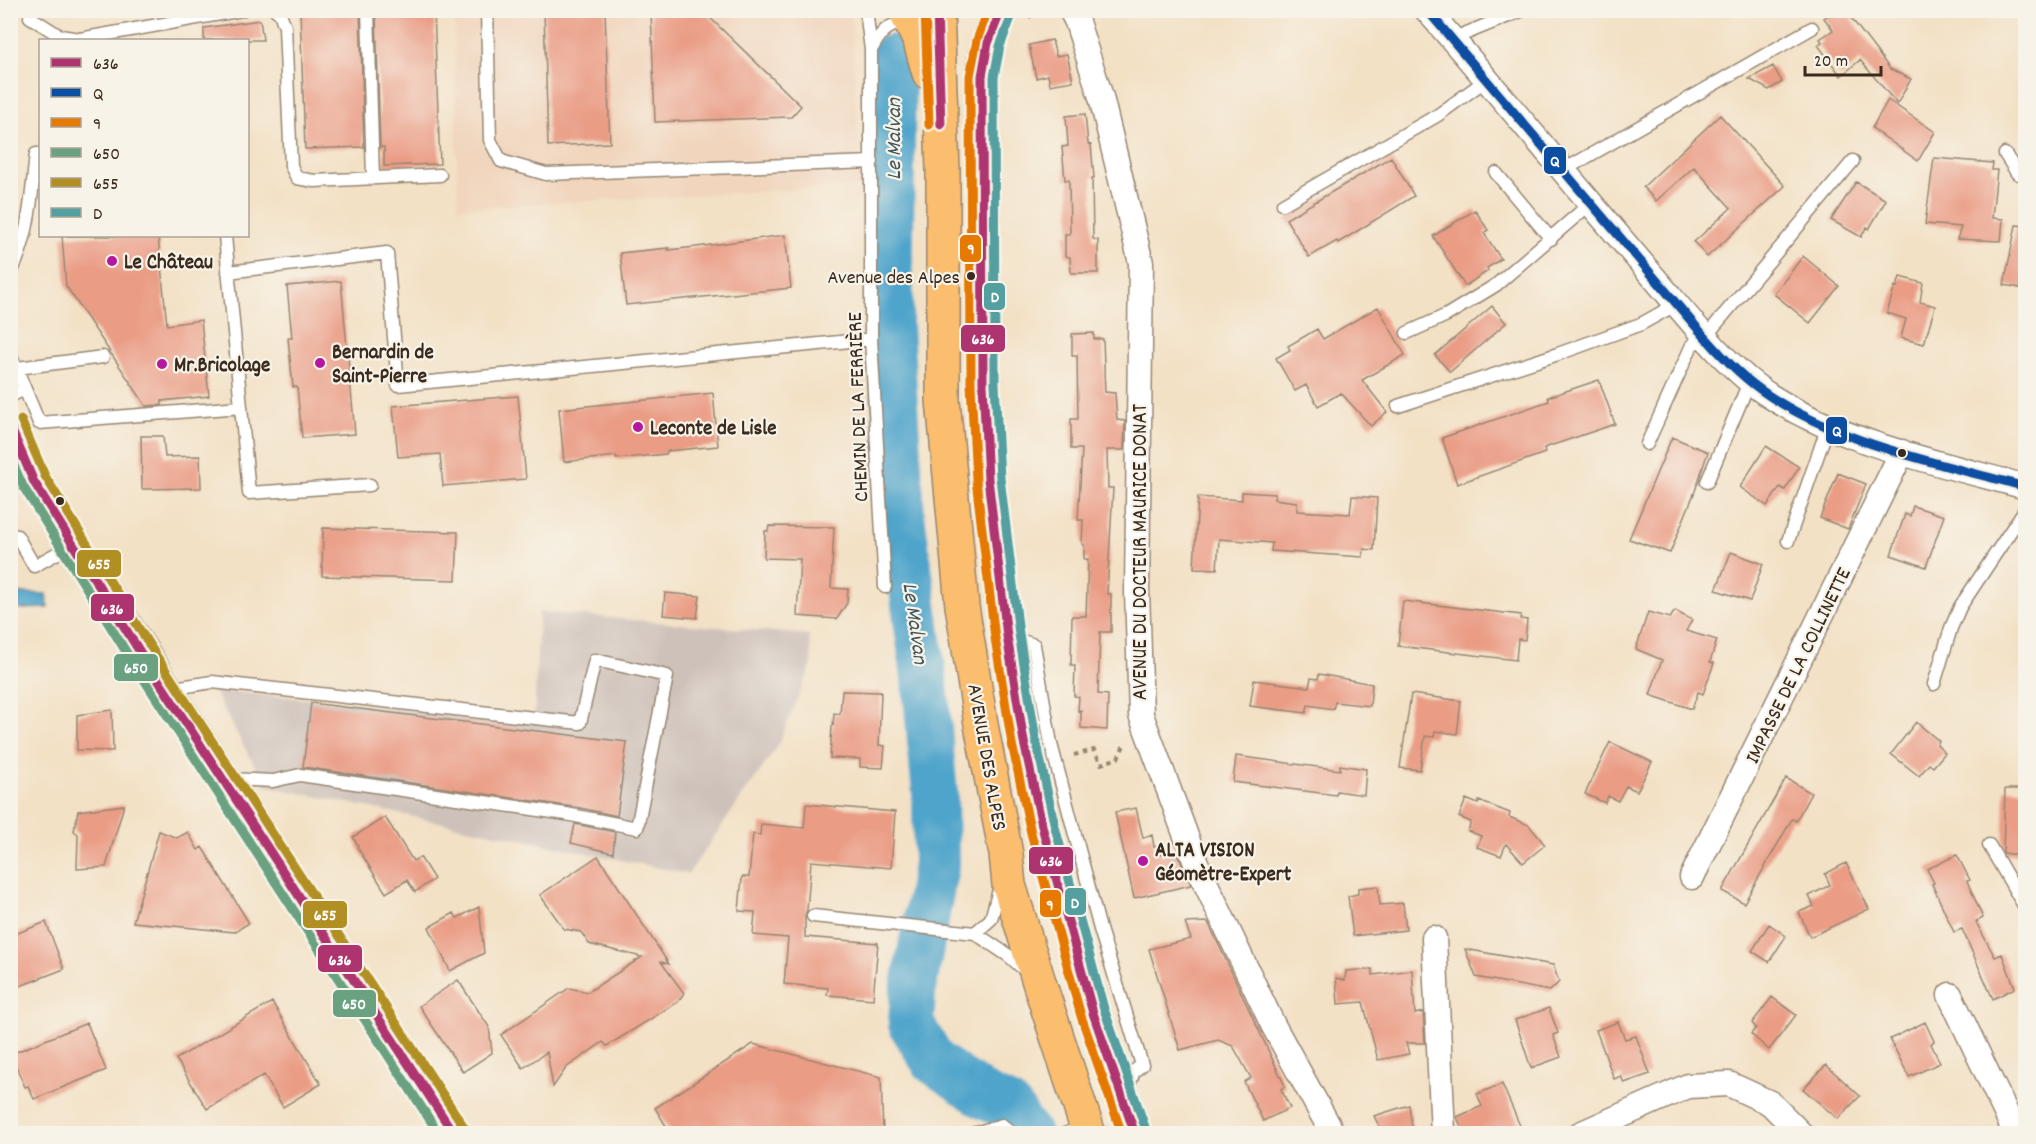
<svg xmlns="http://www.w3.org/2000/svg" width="2036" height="1144" font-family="Dekko,sans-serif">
<rect width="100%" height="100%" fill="#f7f3e8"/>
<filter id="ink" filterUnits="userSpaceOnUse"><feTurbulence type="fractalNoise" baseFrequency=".0167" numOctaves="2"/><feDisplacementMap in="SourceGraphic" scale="12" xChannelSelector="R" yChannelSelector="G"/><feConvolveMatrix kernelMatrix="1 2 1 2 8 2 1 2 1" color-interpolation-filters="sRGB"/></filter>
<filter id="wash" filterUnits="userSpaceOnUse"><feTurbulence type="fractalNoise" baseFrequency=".008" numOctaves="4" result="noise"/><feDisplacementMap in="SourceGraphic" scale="24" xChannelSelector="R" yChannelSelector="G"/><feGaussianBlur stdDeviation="1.35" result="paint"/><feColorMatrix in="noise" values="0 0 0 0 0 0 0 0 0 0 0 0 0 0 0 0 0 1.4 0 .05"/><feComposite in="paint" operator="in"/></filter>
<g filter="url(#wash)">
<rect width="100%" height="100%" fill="#f3e1c6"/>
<path fill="#f1d5bd" d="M454 11H850L862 186 458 208Z"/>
<path fill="#cec1ba" d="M539 612 809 635 812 664 777 747 688 874 266 786 213 690 534 721Z"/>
<path fill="#50a4cb" stroke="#466774" stroke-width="1.5" d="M18 593 46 594 48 608 19 609Z"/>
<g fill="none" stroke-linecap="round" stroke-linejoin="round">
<path stroke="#50a4cb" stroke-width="46" d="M893 57 890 327 902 516 925 685 935 794 936 865 913 991 911 1024 934 1062 984 1096 1010 1108 1028 1134"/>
</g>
<g id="blocks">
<path fill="#ea9c85" d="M300 10H360L364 147 305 149Z
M376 10H434L440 164 384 166V147H380Z
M544 10H605L610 143 548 146Z
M651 10H702L801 106 791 117 655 122Z
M1836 10H1845L1890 69 1911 79 1897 104 1860 60 1841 76 1818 45 1822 42 1820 39 1833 30 1824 18Z
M260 20 263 40H204V28Z
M1052 40 1056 56 1067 54 1073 81 1050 85 1048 75 1036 78 1029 45Z
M1773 66 1782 82 1769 90 1749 79Z
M1888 100 1935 132 1918 161 1872 128Z
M1085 114 1088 144 1091 145 1094 178H1092L1093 239 1098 240V273H1071L1070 257 1065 256V234H1070L1069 180H1065L1062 147 1068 146 1066 116Z
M1720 115 1785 186 1707 257 1694 242 1731 208 1694 167 1656 201 1643 187Z
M1391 157 1414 196 1338 243 1337 241 1309 257 1286 219Z
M1934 158 1993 163 1992 170H1997L1992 218 2003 219 2001 241 1957 239 1961 227 1925 224Z
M1856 182 1886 200 1869 229 1867 227 1861 237 1831 220Z
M1475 210 1488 230 1484 233 1501 259 1487 268 1488 271 1465 286 1433 236Z
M2016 225 2025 226V289L2004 285Z
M785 235 791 288 626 305 620 253 669 248 668 250 696 247Z
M62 236H158L167 325 201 320 209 396 162 401V405L146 406 66 286Z
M1803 256 1839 286 1810 323 1774 294Z
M1900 277 1923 283 1920 302 1935 306 1924 344 1901 338 1906 319 1887 313 1895 286 1897 287Z
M341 281 355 434 302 438 297 387H293L288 338H292L287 286Z
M1492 306 1506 323 1450 372 1435 355Z
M1378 307 1405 355 1362 380 1387 412 1371 426 1341 393 1318 406 1306 385 1295 391 1276 358 1290 350 1288 346 1317 329 1323 339Z
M1094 333V339H1103L1105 392 1115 393 1117 420 1125 421 1124 450H1107L1108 488H1113L1107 594H1111V632H1100L1098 694 1108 695 1107 730 1081 728V710L1078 711 1079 697 1074 696 1075 665H1071L1072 616H1086L1088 559H1084V545L1082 544 1083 520H1078L1082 449H1071V419H1078L1077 356H1072V334Z
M1599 380 1615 424 1544 448 1545 453 1457 484 1442 438 1549 401 1548 397Z
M713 393 718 446 667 451 666 454 616 459V456L564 462 559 409Z
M518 396 526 479 443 486 440 454 398 457 393 406Z
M141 436H163L165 457 200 456 201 488 142 489Z
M1672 437 1708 452 1695 491 1670 553 1629 539Z
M1766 446 1799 467 1785 490 1780 487 1767 506 1740 487Z
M1838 473 1866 484 1848 529 1820 518Z
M1242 492 1275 494 1274 499 1297 502V511L1350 514 1352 496 1377 498 1374 550 1364 549 1363 557 1271 551 1272 543 1219 539 1217 569 1194 568 1198 497 1242 500Z
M1913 506 1944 516 1926 567 1891 555 1905 514 1910 516Z
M769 526 834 527 831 588 848 589 847 603 837 619 797 616 800 559 764 558 765 531H768Z
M323 528 458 532 456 580 322 576Z
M1731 552 1763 564 1750 601 1716 590Z
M665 593 700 596 697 618 663 615Z
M1403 601 1521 615 1520 619 1527 620 1525 640 1518 639 1516 660 1398 646Z
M1675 611 1692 620 1686 631 1717 640 1710 662 1714 663 1703 694 1698 692 1692 709 1650 695 1662 660 1636 649 1648 612 1670 618Z
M1319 674 1372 684 1370 706 1335 702 1333 709 1308 705 1306 713 1250 706 1254 680 1309 687 1311 678 1318 679Z
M842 691 881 692 879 745 885 746 883 768 860 767V759L830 758 832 726H833L834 713 840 714Z
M1411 694 1461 701 1457 734 1435 731 1434 737 1425 736 1420 770 1400 768Z
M311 703 627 742 617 816 580 808 303 767Z
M112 710 113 751 77 750V715Z
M1916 722 1939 741 1937 745 1945 753 1933 767 1929 764 1919 776 1891 754Z
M1610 742 1652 762 1637 791 1626 786 1618 801 1608 796 1605 803 1585 794Z
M1236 756 1340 770V765L1366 769 1364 795 1337 791 1336 795 1233 782Z
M1786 778 1811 793 1796 821 1792 819 1744 903 1722 891Z
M2005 789H2022L2025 798V856L2003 853Z
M1466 799 1478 804 1479 801 1510 813 1509 817 1529 825 1545 845 1523 863 1506 844 1501 856 1477 847 1481 836 1468 831 1471 822 1459 817Z
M806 804 895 812 891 868 811 861 807 910 805 916V937L878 943 873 999 827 995 828 988 784 984 788 938 753 935 755 912 739 911 742 877H749L753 834 760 835 761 824 804 828Z
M124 805 106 867 77 869 78 834 74 831 78 811Z
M1136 808 1143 838 1152 835 1154 847 1158 846 1160 855 1176 851 1191 885 1134 898 1115 812Z
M385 817 413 861 420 857 434 879 415 892 407 880 386 893 357 847 358 846 353 837Z
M575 824 615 832 613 853 571 843Z
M159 831 177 838 188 832 198 850 202 847 249 923 234 932 133 922Z
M1957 855 1970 880 1967 881 1983 918 1976 922 1995 957 2002 954 2015 988 1993 999 1962 929 1954 932 1932 884 1934 883 1927 869Z
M598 856 669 964 661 962 684 993 678 1002 607 1046 603 1042 566 1068 553 1087 547 1052 523 1068 501 1035 569 988 588 992 642 957 589 944 581 932 564 929 540 895Z
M1846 863 1869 909 1810 937 1799 912 1814 906 1809 896 1830 885 1825 874Z
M1378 886 1380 905 1403 903 1406 930 1353 936 1348 896 1358 894V888Z
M479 907 484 953 450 971 429 927 454 913 457 918Z
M46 922 64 969 10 990V936Z
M1208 922 1285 1086 1281 1089 1290 1108 1263 1121 1244 1082 1251 1078 1233 1046 1218 1040 1180 1050 1149 949 1191 939 1185 923Z
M1769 924 1786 936 1769 962 1752 951Z
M1465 949 1553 965 1559 982 1550 991 1476 977Z
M1372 969 1373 975 1412 970 1415 1014 1423 1012 1425 1043H1406L1409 1054 1378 1060 1363 1002 1338 1004 1336 978 1345 980 1346 971Z
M458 980 489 1027 492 1053 463 1072 419 1006Z
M1772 997 1796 1015 1769 1050 1751 1034 1756 1028 1752 1023Z
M272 1002 321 1084 283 1107 264 1075 207 1109 176 1059Z
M1549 1008 1558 1033 1553 1035 1561 1057 1531 1068 1515 1020Z
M1618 1022 1625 1039 1636 1036 1650 1074 1624 1083 1621 1076 1614 1079 1596 1030Z
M1925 1022 1934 1041 1931 1044 1940 1063 1909 1077 1890 1039Z
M87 1023 106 1070 34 1099 28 1086 25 1087 11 1054Z
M753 1044 881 1077 883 1134H671L655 1108Z
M1826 1065 1860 1096 1838 1119 1803 1089Z
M1502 1084 1521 1128 1507 1134H1464L1457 1117 1482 1106 1477 1094Z
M1409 1105 1413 1134H1383L1374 1116Z"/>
</g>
</g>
<g filter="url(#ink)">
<use href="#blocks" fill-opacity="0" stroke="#978672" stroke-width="1.5"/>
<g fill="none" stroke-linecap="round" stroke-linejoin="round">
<g stroke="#978672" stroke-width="15">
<path id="lane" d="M276 10 280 13 285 27 291 166 297 178 314 181 440 175
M368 10 373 178
M487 10 490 140 501 161 546 174 872 162
M866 10 871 50V339L885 587
M30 17 60 36 80 39 242 10
M1452 39 1523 10
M871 50C880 34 888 21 908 25
M2005 154 2017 173 2026 177
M1564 170 1812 28
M1496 173 1551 239
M1283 204 1438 115 1486 80
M228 272 387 253 398 385 871 339
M10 275C30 235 31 198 36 154H40
M1407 333 1447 315 1496 285 1591 203
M10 353 39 423 241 407 225 236
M17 368 103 357
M10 396 25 389
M1398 406 1558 354 1641 324 1677 304
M241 407 249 493 370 485
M1647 444 1692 345 1706 336 1853 161
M1707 482 1750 380
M10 534 17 536 34 566 72 545
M1788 541 1828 426
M1011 637 1034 645 1051 744 1100 929 1142 1065 1134 1071 1127 1091
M1934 684 1951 628 1960 607 2026 508
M168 689 212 682 580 723 595 660 667 676 637 828 566 814 300 775 273 781 229 779
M1989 845 2026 909
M813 916 975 933 1009 956 1028 973
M975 933 991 919 1000 886
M972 1134 1002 1125 1013 1134
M1064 1134 1085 1127"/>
</g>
<g stroke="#978672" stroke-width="27">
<path id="street" d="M1071 10 1077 22 1101 97 1141 263 1137 591 1141 715 1196 863 1273 1025 1333 1134
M1427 10C1503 97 1575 186 1650 273 1685 313 1726 368 1770 396 1843 443 1942 464 2026 487
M1692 877 1902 452
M1434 938 1443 1134
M1950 995 2016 1134
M1580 1134 1688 1086 1729 1084 1770 1103 1801 1134"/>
</g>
<g stroke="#978672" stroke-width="36">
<path id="secondary" d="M10 451 34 482 165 689 454 1134"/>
</g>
<g stroke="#978672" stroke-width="36">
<path id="primary" d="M905 10 920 42 929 73
M937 10 943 170V400L962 606 982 730 1006 854 1009 885 1039 982 1089 1134
M1001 10C990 33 984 52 982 76L983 384 988 479 1007 636 1024 742 1043 830 1093 1013 1135 1134"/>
</g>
<path stroke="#978672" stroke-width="4" stroke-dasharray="4.5 4.5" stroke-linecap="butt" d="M1029 17 1043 10
M1074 755 1094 750 1101 764 1118 758 1125 743"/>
<use href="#lane" stroke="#fff" stroke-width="12"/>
<use href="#street" stroke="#fff" stroke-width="24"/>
<use href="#secondary" stroke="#fde5c5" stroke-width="33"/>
<use href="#primary" stroke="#fbbd6e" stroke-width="33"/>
<g stroke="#f7f3e8" stroke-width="14">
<path id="bus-1" d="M937 10 941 125
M1001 10 988 43 982 76 983 384 988 479 1007 636 1024 742 1043 830 1093 1013 1135 1134
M10 426 34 482 140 652 454 1134"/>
</g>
<g stroke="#f7f3e8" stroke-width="14">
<path id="bus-2" d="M1427 10 1692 322C1711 344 1730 366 1753 384 1825 441 1938 463 2026 487"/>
</g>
<g stroke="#f7f3e8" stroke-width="14">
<path id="bus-3" d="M925 10 929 125
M988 10 977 40 970 76 971 385 976 480 995 638 1012 744 1031 833 1081 1016 1122 1134"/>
</g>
<g stroke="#f7f3e8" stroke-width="14">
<path id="bus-4" d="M10 457 24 488 130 658 439 1134"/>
</g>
<g stroke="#f7f3e8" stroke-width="14">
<path id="bus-5" d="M21 420 45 476 150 646 464 1127"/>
</g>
<g stroke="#f7f3e8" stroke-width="14">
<path id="bus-6" d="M1012 15 1000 46 994 77 995 384 1000 478 1019 634 1036 740 1055 827 1104 1009 1146 1130"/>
</g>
<use href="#bus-1" stroke="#ae346f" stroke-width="9"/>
<use href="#bus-2" stroke="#0b4ea2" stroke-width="9"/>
<use href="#bus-3" stroke="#e57902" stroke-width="9"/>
<use href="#bus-4" stroke="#6aa180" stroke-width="9"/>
<use href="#bus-5" stroke="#b18f23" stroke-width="9"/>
<use href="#bus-6" stroke="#549fa0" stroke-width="9"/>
</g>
</g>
<g fill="#b5179e" stroke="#f7f3e8" stroke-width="2">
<circle cx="112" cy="261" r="6"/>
<circle cx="320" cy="363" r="6"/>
<circle cx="162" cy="364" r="6"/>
<circle cx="638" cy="427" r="6"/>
<circle cx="1143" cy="861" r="6"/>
</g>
<g fill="#3b2a1e" stroke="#f7f3e8" stroke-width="2">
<circle cx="971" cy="276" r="5"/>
<circle cx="1902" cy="453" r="5"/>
<circle cx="60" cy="501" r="5"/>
</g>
<g text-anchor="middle" stroke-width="4.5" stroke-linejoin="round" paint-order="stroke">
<g font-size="20" fill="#3b2a1e" stroke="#f7f3e8" text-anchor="end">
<text x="960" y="283">Avenue des Alpes</text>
</g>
<g font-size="21" font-weight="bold" fill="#3b2a1e" stroke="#f7f3e8" text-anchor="start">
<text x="124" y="268">Le Château</text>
<text x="332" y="358">Bernardin de<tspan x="332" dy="24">Saint-Pierre</tspan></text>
<text x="174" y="371">Mr.Bricolage</text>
<text x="650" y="434">Leconte de Lisle</text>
<text x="1155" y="856">ALTA VISION<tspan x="1155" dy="24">Géomètre-Expert</tspan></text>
</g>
<g font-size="21" fill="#3b2a1e" stroke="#f7f3e8">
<text transform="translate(857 407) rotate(-92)" y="7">CHEMIN DE LA FERRIÈRE</text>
<text transform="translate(1139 552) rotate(-90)" y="7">AVENUE DU DOCTEUR MAURICE DONAT</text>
<text transform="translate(1797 665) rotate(-64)" y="7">IMPASSE DE LA COLLINETTE</text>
<text transform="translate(988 757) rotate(80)" y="7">AVENUE DES ALPES</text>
</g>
<g font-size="22" font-style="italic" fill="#42555b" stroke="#f7f3e8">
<text transform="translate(892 139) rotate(-90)" y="8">Le Malvan</text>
<text transform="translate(917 623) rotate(82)" y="8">Le Malvan</text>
</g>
</g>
<g stroke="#f7f3e8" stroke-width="2">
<rect x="1543" y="146" width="24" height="29" rx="6" fill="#0b4ea2"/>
<rect x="959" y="234" width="23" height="29" rx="6" fill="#e57902"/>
<rect x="983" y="282" width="23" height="29" rx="6" fill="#549fa0"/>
<rect x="960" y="324" width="46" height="29" rx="6" fill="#ae346f"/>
<rect x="1825" y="416" width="23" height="29" rx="6" fill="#0b4ea2"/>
<rect x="76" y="549" width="46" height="29" rx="6" fill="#b18f23"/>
<rect x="90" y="593" width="45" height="29" rx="6" fill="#ae346f"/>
<rect x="113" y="653" width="46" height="29" rx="6" fill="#6aa180"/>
<rect x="1028" y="846" width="46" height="29" rx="6" fill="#ae346f"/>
<rect x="1064" y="887" width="23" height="29" rx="6" fill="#549fa0"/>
<rect x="1039" y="889" width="23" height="29" rx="6" fill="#e57902"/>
<rect x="302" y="900" width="46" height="29" rx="6" fill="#b18f23"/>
<rect x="317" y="944" width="46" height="29" rx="6" fill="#ae346f"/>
<rect x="332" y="989" width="45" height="29" rx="6" fill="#6aa180"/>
</g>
<g font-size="16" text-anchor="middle" font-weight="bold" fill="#fff">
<text x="1555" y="166">Q</text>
<text x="971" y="254">9</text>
<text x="995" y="302">D</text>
<text x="983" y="344">636</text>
<text x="1837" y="436">Q</text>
<text x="99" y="569">655</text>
<text x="112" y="614">636</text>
<text x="136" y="673">650</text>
<text x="1051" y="866">636</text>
<text x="1075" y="908">D</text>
<text x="1050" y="910">9</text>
<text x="325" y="920">655</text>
<text x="340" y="965">636</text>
<text x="354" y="1009">650</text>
</g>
<rect width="2036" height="1144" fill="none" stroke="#f7f3e8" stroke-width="36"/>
<rect x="39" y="39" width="210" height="198" fill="#f7f3e8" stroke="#aca397" stroke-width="1.5"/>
<rect x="51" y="58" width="30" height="9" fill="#ae346f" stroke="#aca397" stroke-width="1.5"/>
<text x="93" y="69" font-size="18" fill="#3b2a1e">636</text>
<rect x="51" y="88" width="30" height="9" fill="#0b4ea2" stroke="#aca397" stroke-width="1.5"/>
<text x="93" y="99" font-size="18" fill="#3b2a1e">Q</text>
<rect x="51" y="118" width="30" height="9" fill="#e57902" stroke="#aca397" stroke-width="1.5"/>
<text x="93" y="129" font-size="18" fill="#3b2a1e">9</text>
<rect x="51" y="148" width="30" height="9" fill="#6aa180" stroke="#aca397" stroke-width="1.5"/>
<text x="93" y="159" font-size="18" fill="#3b2a1e">650</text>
<rect x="51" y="178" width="30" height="9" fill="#b18f23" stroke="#aca397" stroke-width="1.5"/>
<text x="93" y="189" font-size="18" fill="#3b2a1e">655</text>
<rect x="51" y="208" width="30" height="9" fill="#549fa0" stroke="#aca397" stroke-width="1.5"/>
<text x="93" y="219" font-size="18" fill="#3b2a1e">D</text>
<path d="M1805 66v9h76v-9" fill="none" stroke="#3b2a1e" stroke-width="3"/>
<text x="1814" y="66" font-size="18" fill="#3b2a1e" stroke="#f7f3e8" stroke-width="4.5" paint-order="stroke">20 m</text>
</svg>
